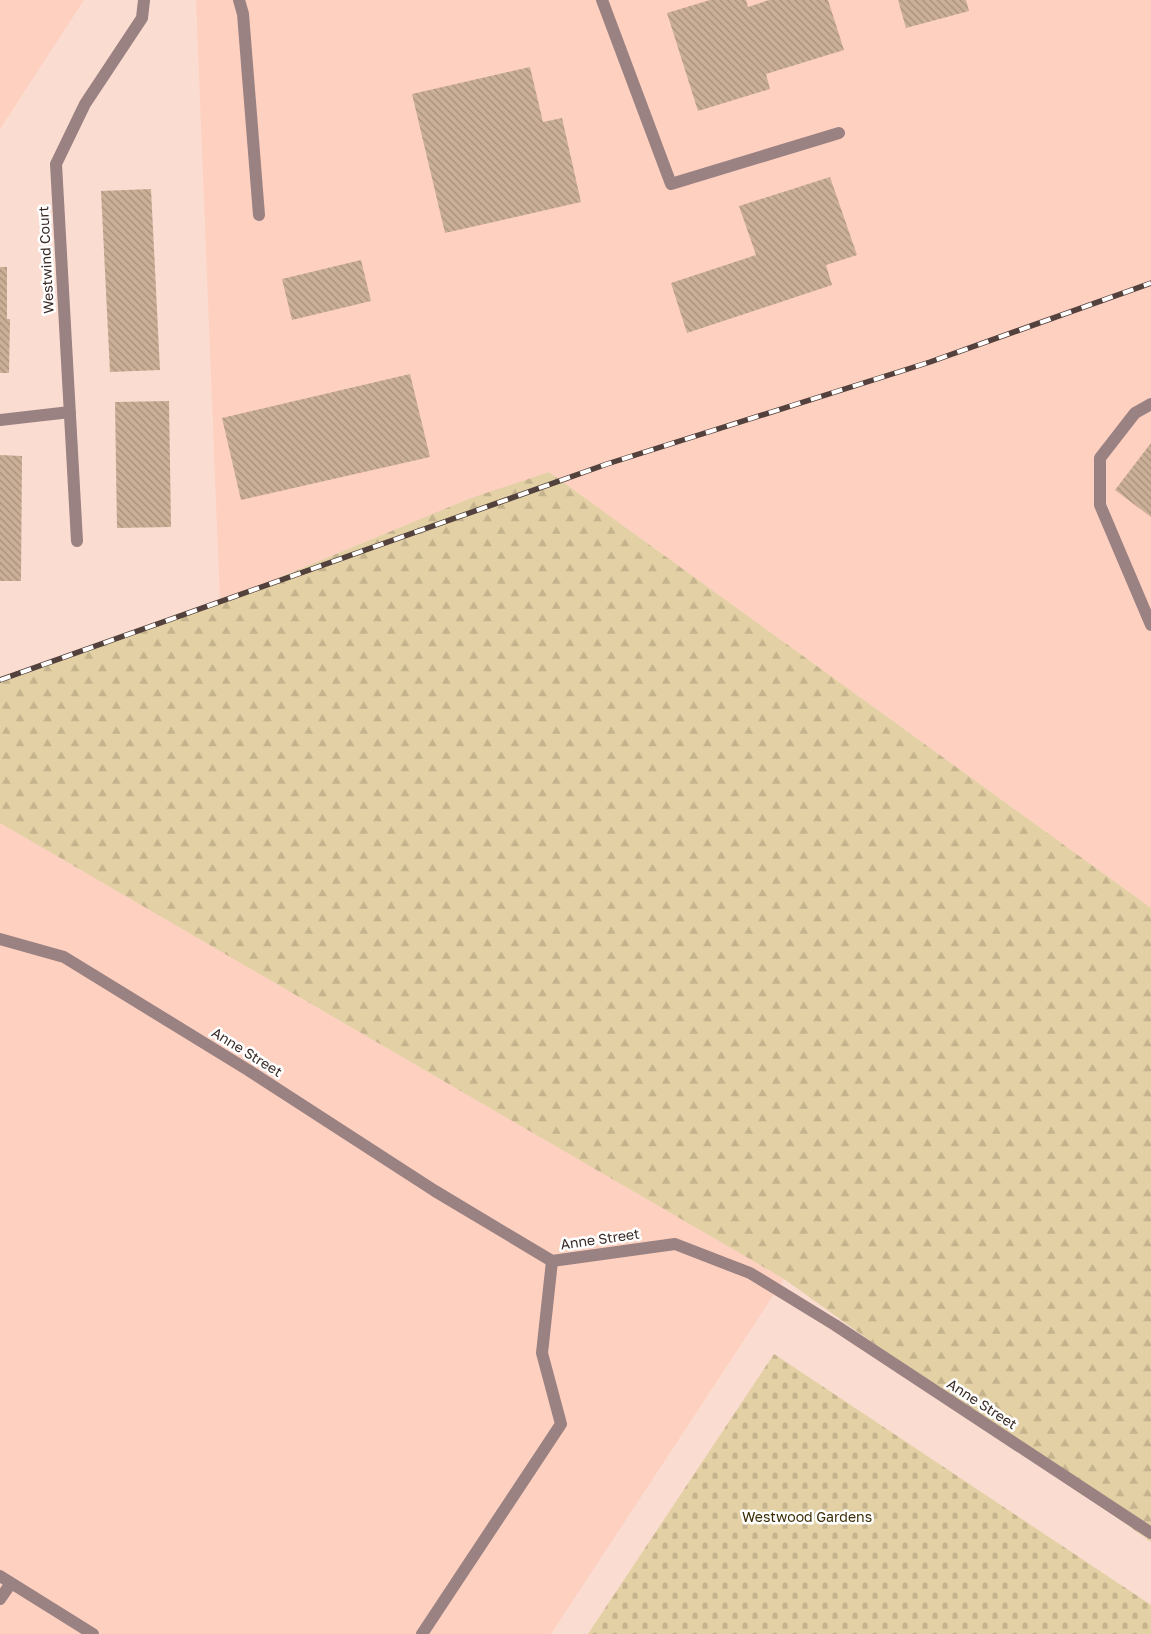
<svg xmlns="http://www.w3.org/2000/svg" width="1151" height="1634" font-family="'Golos Text',sans-serif">
<defs>
<pattern id="forest-firs" width="22" height="20" patternUnits="userSpaceOnUse" patternTransform="scale(1.25)"><rect width="22" height="20" fill="#e3d0a4"/><path d="M5 1l3.5 6h-7zM16 11l3.5 6h-7z" fill="#c4b38d"/></pattern>
<pattern id="cemetery-stones" width="16" height="16" patternUnits="userSpaceOnUse" patternTransform="scale(1.25)"><rect width="16" height="16" fill="#e3d0a4"/><path d="M2 7V4a2 2 0 0 1 4 0v3zM10 15v-3a2 2 0 0 1 4 0v3z" fill="#c4b38d"/></pattern>
<pattern id="building-back-hatch" width="6" height="6" patternUnits="userSpaceOnUse" patternTransform="scale(1.25)"><rect width="6" height="6" fill="#cbaf97"/><path d="M-1 5l2 2M0 0l6 6M5-1l2 2" fill="none" stroke="#a68f7b"/></pattern>
</defs>
<rect width="100%" height="100%" fill="#fbdcd1"/>
<path fill="#fed0c0" d="M0 0H84L0 129Z
M196 0H1151V908L549 472 471 498 220 602Z
M0 823 784 1279 551 1634H0Z"/>
<path fill="url(#forest-firs)" d="M549 472 1151 908V1542L784 1279 0 823V677L220 602 471 498Z"/>
<path fill="url(#cemetery-stones)" d="M774 1354 1151 1605V1634H588Z"/>
<path fill="url(#building-back-hatch)" d="M710 0H746L748 7 769 0H828L844 50 766 74 770 89 698 111 667 13Z
M898 0H966L969 11 906 28Z
M530 67 543 122 562 118 581 202 445 233 412 94Z
M830 177 857 255 826 265 832 285 687 333 671 283 756 255 739 206Z
M151 189 160 370 110 372 101 191Z
M361 260 371 301 292 320 282 279Z
M0 267H7V319H10L9 373H0Z
M410 374 430 457 241 500 222 418Z
M169 401 171 527 117 528 115 402Z
M1151 443V517L1115 490Z
M0 455 22 456 21 581H0Z"/>
<g fill="none" stroke-linecap="round" stroke-linejoin="round">
<path stroke="#9a8182" stroke-width="12" d="M239 0 243 14 259 215
M602 0 671 184 839 133
M1151 404 1135 413 1100 458V505L1151 625
M0 420 70 412
M77 541 56 164 85 104 142 18 144 0
M0 939 64 957 248 1070 435 1191 552 1261 675 1244 750 1273 835 1325 1151 1533
M0 1576 93 1634
M0 1599 11 1583
M422 1634 561 1424 542 1353 552 1261"/>
<g stroke="#52413c" stroke-width="5.5">
<path id="rail" d="M0 680 607 464 930 362 1151 283"/>
</g>
<use href="#rail" stroke="#fff" stroke-width="4" stroke-dasharray="11" stroke-linecap="butt"/>
</g>
<g text-anchor="middle" stroke-width="5" stroke-linejoin="round" paint-order="stroke">
<g font-size="14" fill="#3a2b26" stroke="#fff">
<text transform="translate(46 260) rotate(-93)" y="5">Westwind Court</text>
<text transform="translate(247 1052) rotate(32)" y="5">Anne Street</text>
<text transform="translate(600 1239) rotate(-8)" y="5">Anne Street</text>
<text transform="translate(982 1404) rotate(33)" y="5">Anne Street</text>
</g>
<g font-size="14" fill="#3c2d04" stroke="#fff">
<text x="807" y="1522">Westwood Gardens</text>
</g>
</g>
</svg>
